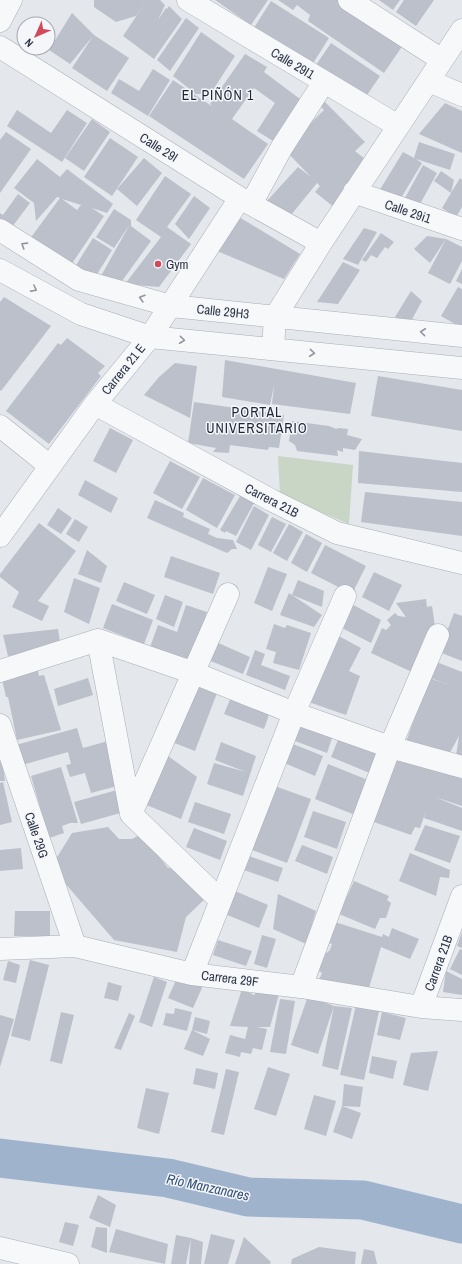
<svg xmlns="http://www.w3.org/2000/svg" width="462" height="1264" font-family="'Archivo Narrow',sans-serif">
<rect width="100%" height="100%" fill="#e4e7ec"/>
<path fill="#c9d6c5" d="M278 456 353 465 349 524 280 495Z"/>
<g fill="none" stroke-linecap="round" stroke-linejoin="round">
<path stroke="#9fb4cc" stroke-width="39" d="M0 1158 168 1178 248 1197 363 1200 462 1224"/>
</g>
<path fill="#bbc0ca" fill-rule="evenodd" d="M94 0H147L136 16 116 22 94 7Z
M147 0H160L165 5 158 20 166 8 167 9 169 6 182 19 154 59 123 36Z
M215 0H268L251 25Z
M278 0H338L403 45 384 73 308 21 310 15 297 5 293 10Z
M379 0H400L393 10Z
M404 0H434L416 26 396 12Z
M271 1 329 38 310 68 252 31Z
M72 13 94 35 129 58 107 91 72 68 93 36 70 64 49 50Z
M186 18 199 28 170 71 157 60Z
M201 32 235 56 211 93 209 94H196L173 76Z
M331 43 380 76 363 101 314 68Z
M245 54 267 67 264 72 304 102 273 141 257 131 275 103 254 88 232 119 268 144 244 179 149 116 173 80 213 107 210 104Z
M153 69 170 80 148 116 111 93 119 79 139 91Z
M323 100 365 142 355 151 370 163 335 208 315 192 320 186 317 183 291 215 266 202 298 167 311 177 284 149 324 110 318 104Z
M445 103 462 111V153L419 134Z
M17 110 51 133 67 110 87 123 62 162 7 126Z
M92 119 110 132 84 171 65 158Z
M6 132 31 149 0 193V140Z
M110 138 138 157 112 196 84 177Z
M419 142 455 154 450 170 416 159 422 163 398 203 376 196 403 152 414 158Z
M144 158 162 173 137 206 117 189Z
M37 159 60 177 67 169 113 204 107 213 92 208 104 216 71 265 29 240 60 198 57 197 36 221 34 203 14 188ZM62 199 81 205 77 210Z
M423 165 437 173 419 206 405 198Z
M441 171 454 180 451 193 460 178 462 180V207L456 217 442 208 451 193 434 181Z
M165 176 191 194 167 227 191 244 159 287 125 284 161 237 136 220Z
M18 194 30 203 9 231 0 225V213L3 215Z
M194 196 210 208 189 239 175 224Z
M114 209 131 220V226L151 241 122 281 101 276 130 224 114 248 96 237Z
M239 217 300 254 284 279 217 251Z
M364 228 377 232 358 265 343 259Z
M381 233 394 242 388 249 385 247 377 258 371 255 366 262 362 260Z
M427 236 446 239 462 247V261L450 284 428 273 446 239 430 263 414 249Z
M93 238 112 250 96 276 73 270Z
M343 262 360 270 338 304 317 302Z
M462 269V284L456 281Z
M458 287 462 289V328L441 316Z
M411 291 422 301 410 323 395 317Z
M4 297 51 326 1 391 0 390V302Z
M67 338 105 366 98 373 101 376 49 444 6 411 58 343 61 345Z
M225 360 356 383 350 414 272 404 274 385 270 405 222 397Z
M175 363 197 366 190 418 144 395 159 377Z
M378 376 462 390V431L371 416Z
M194 402 284 415 279 448 269 447 268 450 230 445 229 453 213 452 216 448 188 443Z
M292 421 329 426 336 429 339 428 348 429 347 435 362 439 355 450 343 448V452L337 450 338 456 297 451 295 445 289 441Z
M110 428 133 440 116 473 93 461Z
M359 451 462 463V492L358 483Z
M170 461 200 477 182 509 153 493Z
M203 478 235 495 217 528 186 510Z
M85 480 118 498 111 513 78 495Z
M365 492 462 502V536L361 522Z
M240 496 254 503 236 536 226 531 225 533 220 530Z
M155 500 184 513 183 517 210 529 208 534 217 538 233 540 237 549H232L227 553 147 518Z
M254 506 269 515 251 550 236 542Z
M58 508 72 518 61 534 47 525Z
M272 517 286 524 271 552 258 545Z
M75 519 88 527 79 542 66 534Z
M39 523 76 551 38 601 49 606 42 621 12 607 19 592 0 577V574Z
M289 524 303 532 287 561 273 553Z
M306 534 322 543 307 572 291 563Z
M325 545 366 566 352 594 311 573Z
M87 550 107 566 101 583 78 574Z
M171 556 220 573 213 594 164 577Z
M268 567 287 574 272 611 254 603Z
M374 572 402 585 389 611 362 597Z
M74 578 100 588 89 624 64 612Z
M298 580 324 591 322 607 292 595 322 615 314 627 280 615 289 593 292 595Z
M124 582 155 595 147 614 116 601Z
M165 595 183 602 174 627 156 619Z
M426 599 427 607 432 606 435 626 414 673 371 653 382 628 386 630 391 625 387 620 395 613 398 616 406 617 396 603Z
M346 601 381 620 371 643 336 625Z
M112 604 153 620 144 644 103 628Z
M186 605 207 612 189 664 149 650 158 625 177 632Z
M454 613 462 616V661L439 652Z
M274 624 285 628 287 625 311 633 299 670 273 663 276 652 266 649Z
M58 629 61 649 8 656 3 635Z
M333 633 361 648 349 671 360 676 346 715 300 699Z
M216 642 250 657 243 674 208 660Z
M255 650 265 654 261 665 290 676 285 690 246 675Z
M434 661 462 672V757L456 756 459 736 448 756 406 742 429 678 447 684 428 677Z
M37 666 39 676 44 675 61 730 17 740 8 697H6L1 675Z
M88 678 93 695 58 706 54 689Z
M195 684 217 693 195 751 172 742Z
M231 697 270 712 264 729 224 714Z
M293 721 333 735 327 753 287 738Z
M77 728 83 748 108 741 121 785 91 793 85 773 70 777 66 765 71 764 68 752 22 765 16 745Z
M340 735 381 751 372 774 331 757Z
M221 742 256 756 243 796 207 784 214 763 246 772 215 760Z
M288 742 323 756 315 776 282 762Z
M164 753 197 777 181 819 144 804Z
M394 754 440 770 462 779V806L435 797 462 808V831L424 818 426 811 420 828 415 827 411 835 371 821Z
M0 760H2L5 781H0Z
M328 764 368 780 355 815 315 799Z
M61 767 78 823H70L62 826 64 833 49 838 31 776Z
M3 782 12 822 0 825V783Z
M269 784 311 799 287 863 247 848Z
M117 790 124 812 81 824 74 802Z
M195 802 231 814 224 834 188 822Z
M313 811 346 822 337 849 304 837Z
M425 825 460 836 450 863 414 850Z
M108 827 119 839H132L143 833 147 841 168 868H180L207 897 186 917 177 952 114 940 51 867 72 833Z
M194 828 227 841 220 860 186 847Z
M302 845 333 857 327 874 295 861Z
M21 848 23 869 0 871V850Z
M410 853 450 870 449 878 440 877 436 896 399 881Z
M246 855 283 868 278 882 241 869Z
M354 881 389 896 387 900 391 903 386 918H380L375 929 339 914Z
M235 891 268 905 259 928 225 914Z
M278 894 316 911 306 944 273 929Z
M15 911H50V936H14Z
M335 922 382 937 383 934 389 937 392 928 419 939 410 959 381 947 366 998 318 983 322 973 319 971 324 955 330 950 332 944 329 943Z
M462 932V948L457 946Z
M262 935 276 939 267 968 254 964Z
M218 940 252 951 246 966 213 955Z
M460 949 462 950V975L450 969Z
M30 960 49 965 30 1041 11 1036Z
M8 961 20 965 16 983 3 980Z
M446 971 462 979V995L443 992Z
M154 977 167 982 152 1027 139 1022Z
M177 978 205 981 193 1008 168 998Z
M108 982 122 986 118 1001 104 998Z
M242 989 254 995 258 990 279 994 270 1027H257L267 1029 262 1050 253 1048 251 1054 241 1052 240 1057 225 1053 230 1035 245 1039 248 1027 230 1026Z
M308 996 334 1006 318 1054 291 1045Z
M280 999 295 1001 286 1054 270 1052Z
M356 1005 379 1011 364 1080 340 1075Z
M334 1006 352 1008 338 1070 322 1066Z
M175 1008 192 1012 187 1031 163 1025 166 1013 174 1014Z
M61 1012 74 1015 62 1064 50 1061Z
M382 1012 406 1018 400 1040 377 1035Z
M129 1013 135 1016 121 1050 114 1048Z
M0 1015 14 1019 0 1067Z
M195 1017 210 1021 207 1034 192 1030 210 1039 203 1056 184 1049 192 1030Z
M438 1051 428 1091 403 1085 411 1053Z
M372 1056 397 1061 393 1079 369 1073Z
M268 1067 290 1074 276 1116 254 1109Z
M196 1068 218 1073 215 1089 193 1084Z
M226 1069 239 1072 224 1135 211 1132Z
M344 1084 363 1087 360 1107 342 1106Z
M146 1088 169 1093 159 1134 137 1128Z
M314 1095 336 1101 326 1136 304 1129Z
M342 1106 361 1113 352 1139 333 1132Z
M98 1195 116 1205 110 1227 89 1218Z
M65 1222 79 1225 73 1246 59 1242Z
M96 1227 107 1228V1253L91 1247Z
M116 1229 168 1244 165 1264 109 1252Z
M211 1234 235 1240 228 1264H204Z
M176 1235 191 1238 203 1242 201 1264H189L191 1238 186 1264H171Z
M244 1237 271 1262 270 1264H235Z
M319 1247 356 1252 355 1264H291L292 1259Z
M364 1249 374 1251 377 1264H361Z"/>
<g fill="none" stroke-linecap="round" stroke-linejoin="round">
<g stroke="#a9aeb7" stroke-width="23">
<path id="minor" d="M188 0 398 126
M349 0 442 60
M0 21 11 0
M0 47 240 198 321 243
M429 81 462 95
M354 192 462 229
M251 204 282 147 324 82
M0 230 79 280 171 306 462 336
M0 270 81 314 150 337 462 368
M273 349 275 317 321 243 462 30
M95 404 271 500 337 533 462 563
M0 426 50 466
M0 536 95 404 150 337 240 198
M98 640 131 814 220 900
M0 671 98 640 194 673 294 713 390 747 462 767
M0 725 75 946
M131 814 228 594
M0 949 75 946 192 974 301 987 421 1007 462 1010
M192 974 294 713 345 596
M301 987 390 747 438 635
M421 1007 462 896
M0 1248 68 1264"/>
</g>
<use href="#minor" stroke="#f7f8fa" stroke-width="22"/>
</g>
<defs><path id="oneway-chevron" d="M-2-3.5L2.5 0L-2 3.5" fill="none" stroke-width="1.6" stroke-linecap="round" stroke-linejoin="round"/></defs>
<g stroke="#9196a0">
<use href="#oneway-chevron" transform="translate(24 245) rotate(-148)"/>
<use href="#oneway-chevron" transform="translate(34 289) rotate(28)"/>
<use href="#oneway-chevron" transform="translate(142 298) rotate(-164)"/>
<use href="#oneway-chevron" transform="translate(423 332) rotate(-174)"/>
<use href="#oneway-chevron" transform="translate(182 340) rotate(6)"/>
<use href="#oneway-chevron" transform="translate(312 353) rotate(6)"/>
</g>
<circle fill="#d1495b" stroke="#f4f6f9" stroke-width="1.5" cx="158" cy="264" r="4"/>
<g text-anchor="middle" stroke-width="3" stroke-linejoin="round" paint-order="stroke">
<g font-size="13" fill="#2b3445" stroke="#f4f6f9">
<text transform="translate(293 63) rotate(31)" y="5">Calle 29I1</text>
<text transform="translate(159 147) rotate(32)" y="5">Calle 29I</text>
<text transform="translate(408 211) rotate(19)" y="5">Calle 29i1</text>
<text transform="translate(223 311) rotate(6)" y="5">Calle 29H3</text>
<text transform="translate(123 369) rotate(-51)" y="5">Carrera 21 E</text>
<text transform="translate(272 500) rotate(27)" y="5">Carrera 21B</text>
<text transform="translate(37 835) rotate(71)" y="5">Calle 29G</text>
<text transform="translate(438 963) rotate(-70)" y="5">Carrera 21B</text>
<text transform="translate(230 978) rotate(7)" y="5">Carrera 29F</text>
</g>
<g font-size="13" fill="#2b3445" stroke="#f4f6f9" text-anchor="start">
<text x="166" y="269">Gym</text>
</g>
<g font-size="14" letter-spacing="1" fill="#1d2536" stroke="#f4f6f9">
<text x="218" y="100">EL PIÑÓN 1</text>
<text x="257" y="417">PORTAL<tspan x="257" dy="16">UNIVERSITARIO</tspan></text>
</g>
<g font-size="14" font-style="italic" fill="#34527a" stroke="#f4f6f9">
<text transform="translate(208 1187) rotate(12)" y="5">Río Manzanares</text>
</g>
</g>
<g transform="translate(36 36) rotate(225)"><circle r="19" fill="#f4f6f9" stroke="#a4a8b1"/>
<path d="M0-3L7 15L0 10L-7 15Z" fill="#d1495b"/>
<text y="-6" font-size="11" font-weight="bold" text-anchor="middle" fill="#2b3445">N</text>
</g>
</svg>
